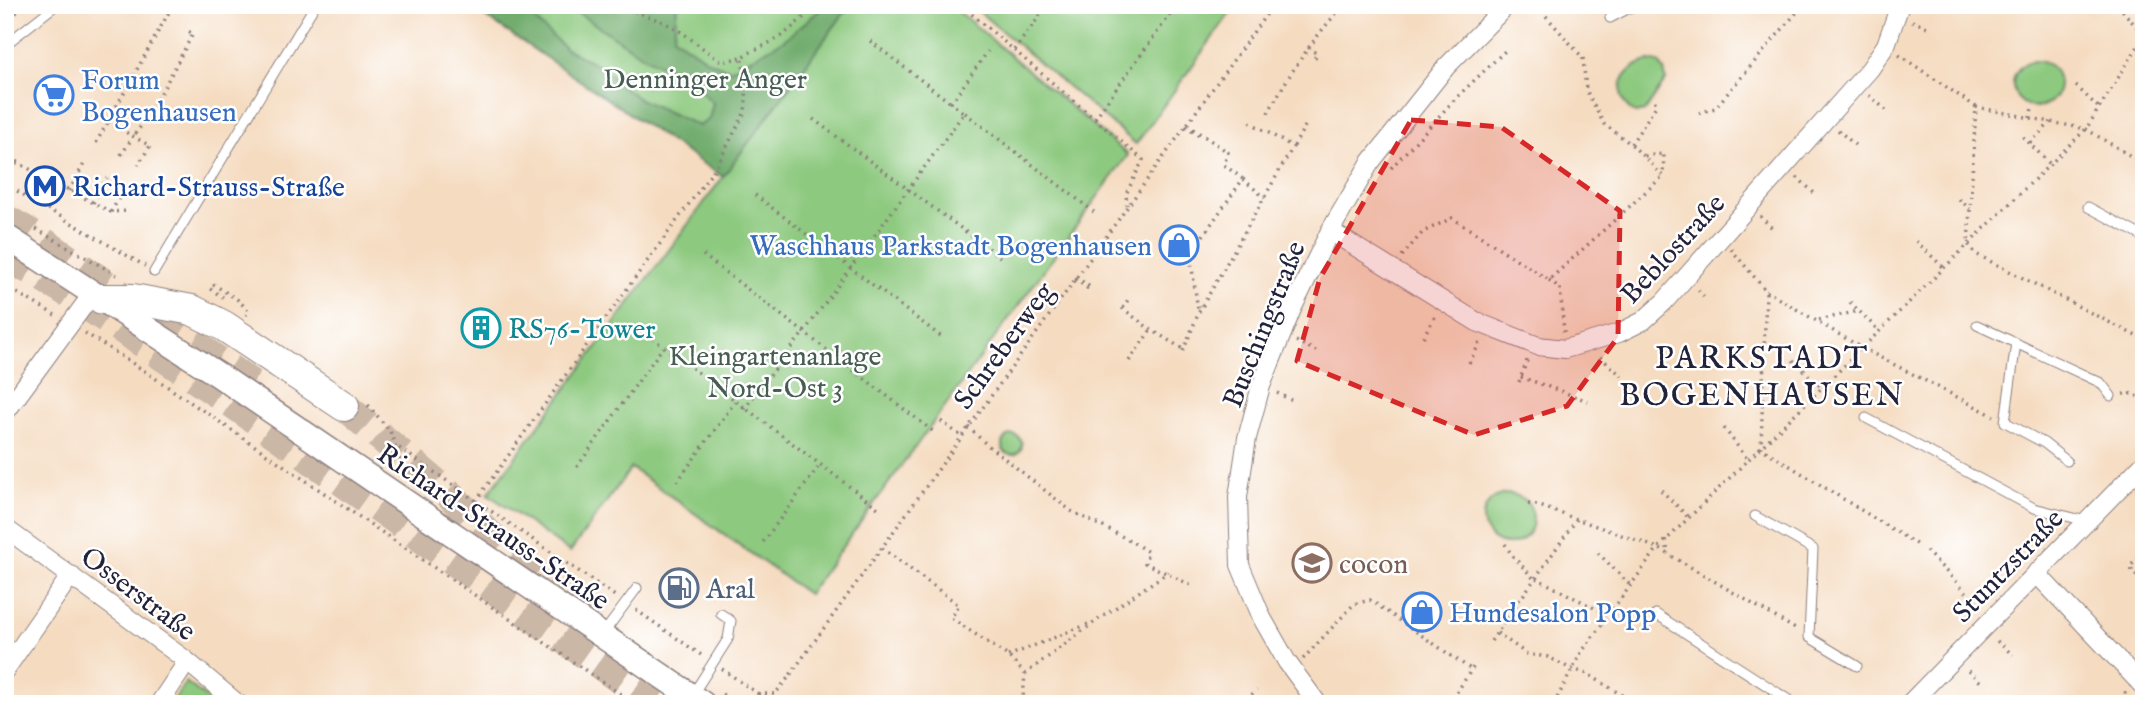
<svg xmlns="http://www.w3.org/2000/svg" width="2149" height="709" font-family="'IM FELL English',serif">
<rect width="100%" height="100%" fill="#fff"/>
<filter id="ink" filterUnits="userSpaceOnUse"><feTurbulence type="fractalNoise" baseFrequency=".0143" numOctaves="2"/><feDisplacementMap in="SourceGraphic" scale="14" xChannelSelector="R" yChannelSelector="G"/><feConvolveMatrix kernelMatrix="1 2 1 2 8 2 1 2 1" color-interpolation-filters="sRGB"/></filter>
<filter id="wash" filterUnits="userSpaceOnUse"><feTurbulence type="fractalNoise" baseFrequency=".00686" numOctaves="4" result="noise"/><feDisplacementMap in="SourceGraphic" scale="28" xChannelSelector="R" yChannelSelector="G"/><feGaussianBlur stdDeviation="1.57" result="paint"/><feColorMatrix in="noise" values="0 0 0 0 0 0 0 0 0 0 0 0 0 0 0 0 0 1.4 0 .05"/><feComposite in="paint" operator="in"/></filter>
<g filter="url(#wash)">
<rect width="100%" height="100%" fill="#f5dcc1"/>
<path fill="#8dc97f" stroke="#58765d" stroke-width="2" d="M468 5H951L1128 155 808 594 631 468 570 552 488 494 723 177Z
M971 5H1236L1136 144Z
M2013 84a23 23 0 1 1 46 0a23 23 0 1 1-46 0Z
M1649 61 1659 63 1664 70 1666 80 1645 111 1635 113C1609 96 1622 66 1649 61Z
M1002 445a10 10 0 1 1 20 0a10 10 0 1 1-20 0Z
M1483 519a25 25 0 1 1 50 0a25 25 0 1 1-50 0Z
M186 682 214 704H171Z"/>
<path fill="#72ad6e" stroke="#4a6854" stroke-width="2" d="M468 5H515L526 12 566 49 598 65 637 98 699 126 709 119 713 103 688 79 643 56 566 5H677L674 37 707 60 730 70 784 40 826 5H850L723 177Z"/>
</g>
<g filter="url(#ink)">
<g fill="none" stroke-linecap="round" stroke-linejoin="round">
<path stroke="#cbb7a6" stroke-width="30" stroke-dasharray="30 15" stroke-linecap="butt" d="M5 219 30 233 252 384
M5 255 61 288 232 403 655 704
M344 406 449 494 544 590"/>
<g stroke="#8c7f7e" stroke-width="11">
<path id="service" d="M1610 18 1635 5
M5 45 56 5
M2088 207 2144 237
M154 272 315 5
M1977 325 2101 383 2111 396
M2016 343 2005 422 2044 443 2067 461
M1866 418 2034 508 2086 521
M1755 516 1813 549 1809 637 1857 666
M1656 614 1795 704
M603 634 637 588
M693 694 728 639 731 621 721 614"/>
</g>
<g stroke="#8c7f7e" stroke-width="20">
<path id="minor" d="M1330 231 1477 322 1538 346 1565 349 1619 333 1643 321 1664 302 1870 69 1886 45 1900 5
M5 413 93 293
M5 528 183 658 238 704
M2036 573 2144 687
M5 670 71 575
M159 704 187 662
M1318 704 1287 662 1262 618 1240 565 1238 497 1247 438 1261 386 1292 309 1330 231 1370 163 1446 67 1507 5
M1909 704 2144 463"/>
</g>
<g stroke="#8c7f7e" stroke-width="27">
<path id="secondary" d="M5 236 220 376 703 704"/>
</g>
<g stroke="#8c7f7e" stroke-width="32">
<path id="trunk" d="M102 299H133L192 310 224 326 344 406"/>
</g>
<path stroke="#8c7f7e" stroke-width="3.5" stroke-dasharray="2 5" stroke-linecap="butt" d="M151 5 155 8
M622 5C638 14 657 18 673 27 691 37 705 52 723 62L741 57
M961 5 1143 160 1126 194 1127 205
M1353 5 1356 8 1354 11
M2118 5 2144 36
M1546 16 1583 58 1586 90 1604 124 1631 144 1663 176 1664 154 1643 156
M5 18 9 20 24 5
M1912 21 1927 27
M870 41 951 103
M1308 47 1317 54 1314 59
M1014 50 1048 5
M1899 55 1976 107 1968 244 1976 254 2142 339
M2076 86 2098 107
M1869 95 1886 110
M1976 107 2086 129 2144 164
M150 111C166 86 178 60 193 34L186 30
M965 113 1094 212
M1268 113C1289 74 1313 38 1344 5
M1699 113 1715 108 1803 5
M1095 118 1177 5
M2030 118 2032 108
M813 119 1000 257
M108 122 150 146 138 165
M1187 125 1228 152 1224 165 1243 179 1190 254 1198 310
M1185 127 1201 137
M1838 130 1855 145
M135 134 144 122
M2023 137 2050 164
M96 143 173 5
M2030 143 2051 122
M1631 144 1656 106 1654 98
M1294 146 1306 124
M121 155 131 140
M12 156 20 164
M9 162 22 165 111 212 129 211
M1391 168 1456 98 1508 48
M1797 177 1814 193
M1243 179 1265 198
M5 184 145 266
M69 191 84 164
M755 195 944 339
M1959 199 1970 209
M93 203 107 178
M5 210 17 217
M111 212 125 188
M1760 216 1773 229
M36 229 117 275
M1916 241 1944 268
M1731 249 1766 291 1761 448 1919 546
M703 255 934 432
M1402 256 1423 232 1452 218 1549 280 1663 176
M1076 277 1090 287
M1075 279 1087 288 1090 287
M1549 280 1560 288 1564 332
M213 284 238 300 249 311 246 315
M5 286 55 315
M210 289 223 297
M1698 290 1706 299
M1766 291 1862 348 1994 416
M1850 302 1879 331
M1122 308 1150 329 1183 349
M1123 308 1129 298
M1819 320 1859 311
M85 333 143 370 635 704
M647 334 878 508
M1423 337 1436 315
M1296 341 1316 351
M1183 351 1199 312 1293 147 1250 122
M1600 357 1622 376
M1793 360 1822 388
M1129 361 1150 331
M5 363 16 370
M1469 363 1481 341
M1521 377 1588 401
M1519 382 1528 358
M1277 393 1291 400
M2123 394 2129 393 2139 397 2144 395
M368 405 390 431 401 463 410 479
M744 409 804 332 964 113 951 103 988 51
M941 421 961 436
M968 427 985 443 1071 511 1129 540 1148 552 1145 563 1193 586
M1724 428 1748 460
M399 448 615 596
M5 458 8 460
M577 467 663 347
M677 482 735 402
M1661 490 1689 518
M476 501 624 293 716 167 745 112 747 83 741 57 781 37 818 5
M1528 504 1537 505 1658 548 1797 630
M1666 540 1668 554
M763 542 820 465
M1505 544 1511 554 1535 580
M882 548 959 605 951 618 1008 656 1025 674 1023 698
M1926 551 1981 607
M1598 553 1630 585
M2144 554 2131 565 2132 571 2144 584
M1536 578 1608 615
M636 610 704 657
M1497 633 1527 654 1548 657 1569 668 1588 674 1636 704
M1491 641 1577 519
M1997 641 2013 655
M1008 656 1091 623
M1303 659 1354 604 1370 600 1472 670
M722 669 773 704
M1968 671 1983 684
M1025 674 1096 621 1168 572
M722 694 737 704
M758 694H775L788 678 1273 5
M1241 704 1257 690
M1449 704 1474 666
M1554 704 1581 653 1658 548 2086 129 2144 37
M2115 704 2126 692"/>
<use href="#service" stroke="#fff" stroke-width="9"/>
<use href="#minor" stroke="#fff" stroke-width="18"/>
<use href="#secondary" stroke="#fff" stroke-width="24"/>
<use href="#trunk" stroke="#fff" stroke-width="30"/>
</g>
</g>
<path fill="#d62828" fill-opacity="0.2" stroke="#d62828" stroke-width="5" stroke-dasharray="14 9" stroke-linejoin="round" d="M1411 120 1501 127 1620 211 1618 337 1567 406 1474 435 1297 361 1320 278Z"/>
<defs>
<g id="supermarket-ring" transform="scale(2.0125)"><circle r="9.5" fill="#fff" stroke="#3f7fe0" stroke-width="1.5"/><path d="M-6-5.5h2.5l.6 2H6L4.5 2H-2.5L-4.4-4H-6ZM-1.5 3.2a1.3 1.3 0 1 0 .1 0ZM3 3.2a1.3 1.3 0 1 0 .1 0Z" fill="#3f7fe0"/></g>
<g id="metro-ring" transform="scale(2.0125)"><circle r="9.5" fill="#fff" stroke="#1a4fb4" stroke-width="1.5"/><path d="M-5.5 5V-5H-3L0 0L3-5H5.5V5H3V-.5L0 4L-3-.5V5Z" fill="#1a4fb4"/></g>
<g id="shop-ring" transform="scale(2.0125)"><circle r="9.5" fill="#fff" stroke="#3f7fe0" stroke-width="1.5"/><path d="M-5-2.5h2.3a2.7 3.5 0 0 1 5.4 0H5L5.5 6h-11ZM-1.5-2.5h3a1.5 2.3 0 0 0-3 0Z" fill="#3f7fe0"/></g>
<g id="building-ring" transform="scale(2.0125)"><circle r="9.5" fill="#fff" stroke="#0f9aa8" stroke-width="1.5"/><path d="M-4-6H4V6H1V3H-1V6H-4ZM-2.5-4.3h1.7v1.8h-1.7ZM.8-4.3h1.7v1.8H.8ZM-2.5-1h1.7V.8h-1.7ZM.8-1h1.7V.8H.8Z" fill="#0f9aa8"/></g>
<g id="school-ring" transform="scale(2.0125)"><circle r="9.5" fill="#fff" stroke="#8d6e63" stroke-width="1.5"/><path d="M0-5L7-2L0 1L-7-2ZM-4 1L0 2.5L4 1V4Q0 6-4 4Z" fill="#8d6e63"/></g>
<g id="fuel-ring" transform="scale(2.0125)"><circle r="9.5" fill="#fff" stroke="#5c6f8a" stroke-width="1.5"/><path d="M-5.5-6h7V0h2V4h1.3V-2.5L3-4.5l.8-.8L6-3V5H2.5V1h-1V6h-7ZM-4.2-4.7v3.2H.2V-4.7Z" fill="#5c6f8a"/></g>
</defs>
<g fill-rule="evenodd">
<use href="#supermarket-ring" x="54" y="95"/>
<use href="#metro-ring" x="45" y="186"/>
<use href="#shop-ring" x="1179" y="245"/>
<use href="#building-ring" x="481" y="328"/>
<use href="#school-ring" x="1312" y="563"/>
<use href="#fuel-ring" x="679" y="588"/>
<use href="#shop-ring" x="1422" y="612"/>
</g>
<g text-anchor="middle" stroke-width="5" stroke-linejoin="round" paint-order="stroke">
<g font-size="28" fill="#475c53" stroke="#fff">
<text x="705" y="88">Denninger Anger</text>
<text x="775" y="365">Kleingartenanlage<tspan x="775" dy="32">Nord-Ost 3</tspan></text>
</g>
<g font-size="28" fill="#366cbe" stroke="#fff" text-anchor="start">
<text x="81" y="89">Forum<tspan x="81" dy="32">Bogenhausen</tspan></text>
<text x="1152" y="255" text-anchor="end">Waschhaus Parkstadt Bogenhausen</text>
<text x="1449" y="622">Hundesalon Popp</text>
</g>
<g font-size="28" fill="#164399" stroke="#fff" text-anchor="start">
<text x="72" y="196">Richard-Strauss-Straße</text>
</g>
<g font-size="28" fill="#22223b" stroke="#fff">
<text transform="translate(1672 248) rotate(-47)" y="10">Beblostraße</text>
<text transform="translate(1263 324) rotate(-68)" y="10">Buschingstraße</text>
<text transform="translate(1003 345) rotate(-54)" y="10">Schreberweg</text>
<text transform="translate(494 526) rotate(34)" y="10">Richard-Strauss-Straße</text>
<text transform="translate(2007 565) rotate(-46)" y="10">Stuntzstraße</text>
<text transform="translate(139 593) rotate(37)" y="10">Osserstraße</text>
</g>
<g font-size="28" fill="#0d838f" stroke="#fff" text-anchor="start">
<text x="508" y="338">RS76-Tower</text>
</g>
<g font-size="28" fill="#785e54" stroke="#fff" text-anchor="start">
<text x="1339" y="573">cocon</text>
</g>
<g font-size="28" fill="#4e5e75" stroke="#fff" text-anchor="start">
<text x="706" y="598">Aral</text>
</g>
<g font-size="32" letter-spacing="2" fill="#22223b" stroke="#fff">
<text x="1762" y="368">PARKSTADT<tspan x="1762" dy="37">BOGENHAUSEN</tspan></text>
</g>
</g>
<rect width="2149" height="709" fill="none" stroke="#fff" stroke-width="28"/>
</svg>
